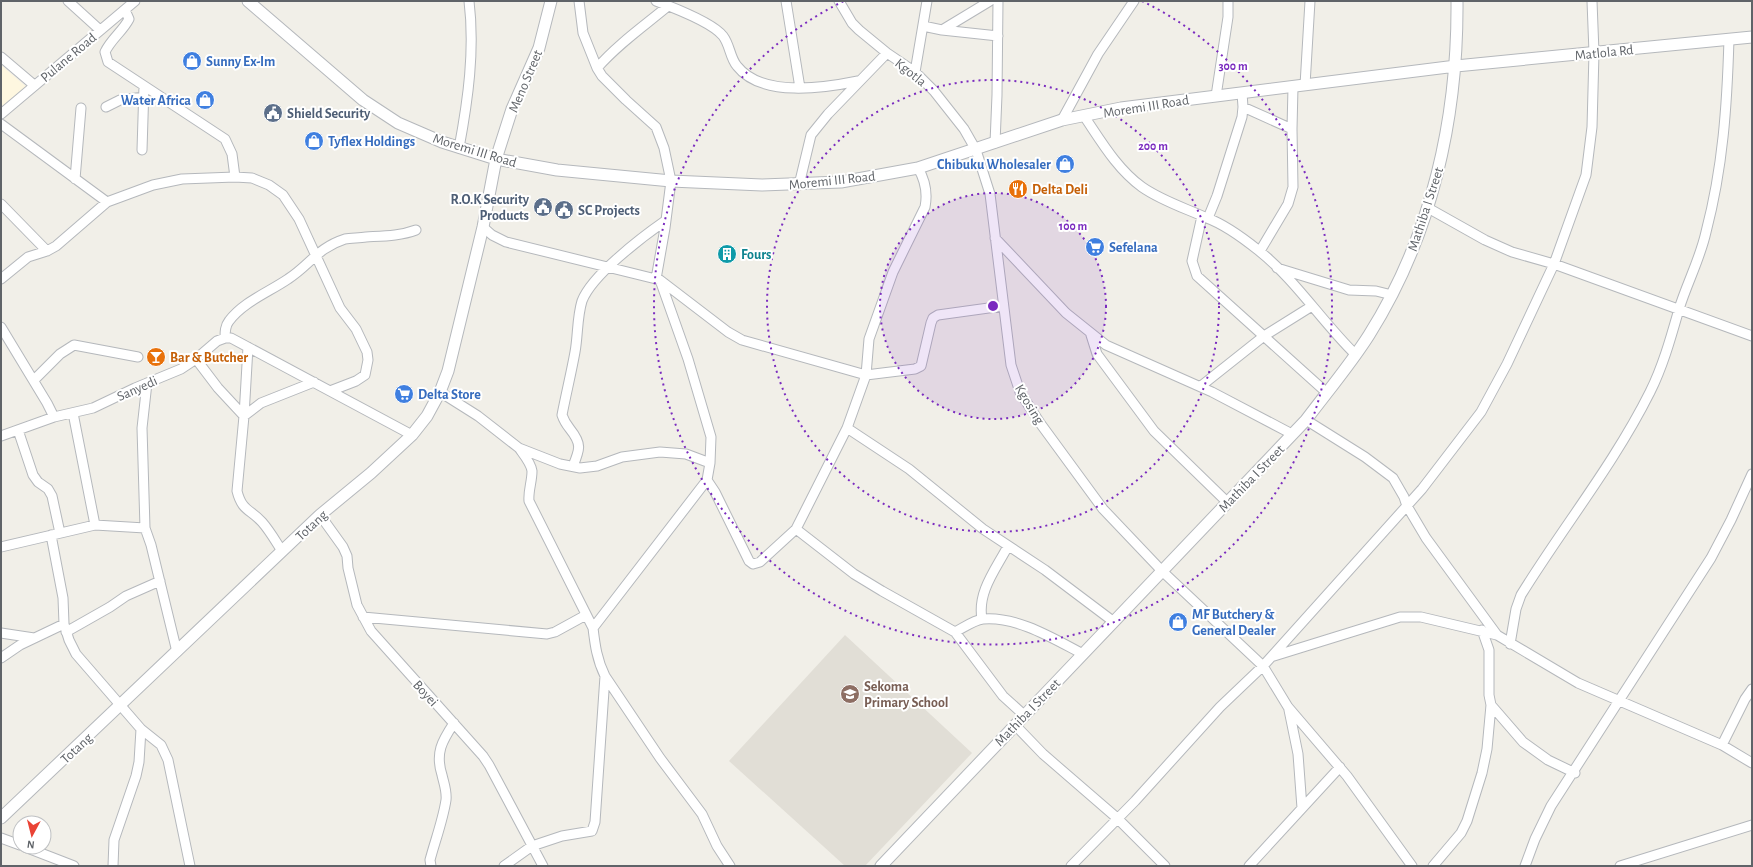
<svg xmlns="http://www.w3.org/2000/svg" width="1753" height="867" font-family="'Alegreya Sans',sans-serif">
<rect width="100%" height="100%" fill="#f1efe8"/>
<path fill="#fef7e0" d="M1 65 30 90 1 117Z"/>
<path fill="#e1ded6" d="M845 635 972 753 865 866H845L729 761Z"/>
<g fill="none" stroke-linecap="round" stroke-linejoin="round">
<g stroke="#b5b8bc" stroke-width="11">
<path id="minor" d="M68 1 100 30
M579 1 583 33 597 68 602 76 626 100 656 127 664 148 671 181 665 228 656 279
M656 1C672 7 713 23 723 36 730 45 730 58 737 66 762 98 824 88 858 81
M786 1 800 88
M839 1 852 23 859 30 887 53 915 72 934 91 964 129 976 150 990 194 1011 365 1020 392 1040 423 1103 509 1162 571 1263 666 1220 707 1135 801 1071 866
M125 10 129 19C123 31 111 39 105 52L108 62 225 139 232 154 235 177
M923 26 942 30 990 1
M942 30 998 36
M1 57 34 85
M597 68C618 44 644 26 668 6
M915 72 927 1
M1305 85 1310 1
M1216 96 1228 17V1
M106 107 120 100 144 97
M1243 107 1292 129
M1 114 135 1
M1084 116C1101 141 1117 169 1142 187 1162 201 1185 208 1207 218 1226 225 1243 238 1258 250 1296 280 1322 322 1356 355
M1062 120 1098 54 1134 1
M1 124 107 202
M995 143 997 95 998 1
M459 148C468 100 475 50 469 1
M142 150 144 86
M75 179 81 108
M799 185 811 135 828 114 887 53
M1 204 47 251
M1428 208 1485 240 1512 252 1554 264 1752 336
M1202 216 1192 261 1197 276 1327 393
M1208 218 1217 196 1242 117 1243 107 1242 93
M483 227 492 235 506 242 660 280 728 332 742 340 866 375 915 369 921 366 931 323 933 318 938 315 1003 306
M995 238 1066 313 1106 345 1212 392 1292 434
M1260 251 1288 204 1293 187 1292 129 1293 87
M1277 268 1349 290 1376 291 1392 295
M1 279 28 257 47 251 56 246 107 202 153 185 182 179 235 177 252 178 269 185 283 195 299 219 340 308 356 329 367 352 368 360 365 375 356 381 330 391
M660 280 688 359 711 437 710 463 707 480 593 628C595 645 597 660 605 676L660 758 702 814 717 846 730 866
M1 327 47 403 54 417 93 408 135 388 181 369 196 359 217 341 225 338H231L412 435
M1091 335 1097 354 1154 431 1227 502
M225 338C225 332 225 326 229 321 243 302 269 292 288 279 310 265 317 248 345 239 351 238 359 238 366 237 383 236 400 236 416 230
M248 347 244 416 237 491C242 511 250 509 262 522 270 531 276 542 282 551
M196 359 218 388 244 416 261 403 314 382
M34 380 60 354 74 345 138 357
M1201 386 1264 336 1312 306
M440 392 478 416 519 448 560 464 580 468 597 466 622 457 660 452 686 454 710 463
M73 413 95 525
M1306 420 1365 457 1393 478 1404 497 1407 506 1426 538 1497 635 1578 683 1722 745 1752 763
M847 428 866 375 869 339 893 272 925 207C928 192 925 180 918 168
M18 430 33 475 38 482 48 489 52 496 60 533
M1 436 54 417
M519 448C524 455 531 463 532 471 532 482 528 491 529 501L593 628
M573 466C580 449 582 444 570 429 566 424 564 421 562 415 566 394 571 374 575 352 578 336 577 317 582 301 592 275 642 237 665 221
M707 480 715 492 749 561 753 564 760 562 796 529 854 574 882 591 955 632 1003 696 1024 715
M320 515 343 547 347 556 348 568 357 605 371 631 483 756 489 765 543 866
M145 528 142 428 147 383
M796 529 847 428 909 469 983 529 1045 570 1114 622
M51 535 63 598 64 624 69 640 76 654 141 729 161 745 168 760 190 866
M1 547 95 525 145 528 151 545 177 652
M363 617 547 634 555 632 586 615
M982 619C977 592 996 569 1008 546
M1482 630 1489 650V695L1491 705 1523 742 1548 760 1575 773
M66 632 110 607 126 596 160 581
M955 632C963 628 974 620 983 619 1017 616 1054 639 1083 654
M1 633 34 638
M1510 644 1516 609 1521 595C1563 527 1614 464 1650 392 1663 366 1671 337 1679 309 1687 283 1700 259 1706 232 1723 167 1727 106 1729 39
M1274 656 1400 617H1421L1497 635
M1 658 20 645 64 624
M1289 710 1298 754 1302 808
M1015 725 1043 754 1117 818 1165 866
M1722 745 1745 699 1752 689
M1 838 20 845
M25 847 74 866
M113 866 114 840 136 776 139 762 141 729
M431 866 430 860C435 841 443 820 446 800 447 791 444 784 442 775 435 753 442 741 454 723
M504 866 532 846 562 836 592 831 595 822 605 676
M1249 866 1340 767
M1412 866 1347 776 1288 707 1263 666 1422 489 1481 412 1507 364 1554 264 1586 175 1592 127 1594 53 1592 1
M1433 866 1461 833 1467 821 1482 773 1487 749 1491 705
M1525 866 1535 839 1551 806 1711 558 1731 520 1752 474
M1620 866 1752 825"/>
</g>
<g stroke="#b5b8bc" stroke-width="13">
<path id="tertiary" d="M248 1 363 100 398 123 442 142 496 159 557 170 671 181 762 185 841 182 918 168 1062 120 1121 108 1456 66 1752 37
M1 818 320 515 371 473 412 435 427 416 440 392 448 371 483 227 496 159 512 109 539 48 551 1
M881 866 1306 420C1327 392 1350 365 1369 335 1432 235 1458 118 1457 1"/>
</g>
<use href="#minor" stroke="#fff" stroke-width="9"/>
<use href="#tertiary" stroke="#fff" stroke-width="11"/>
</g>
<circle cx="993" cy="306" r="113" fill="#7b2cbf" fill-opacity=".12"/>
<g fill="none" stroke="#7b2cbf" stroke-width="2" stroke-dasharray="2 4">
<circle cx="993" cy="306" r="113"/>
<circle cx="993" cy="306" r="226"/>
<path d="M1142 1A339 339 0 1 1 844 1"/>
</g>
<defs>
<g id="shop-disc" transform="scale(1)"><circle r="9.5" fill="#3f7fe0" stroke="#fff"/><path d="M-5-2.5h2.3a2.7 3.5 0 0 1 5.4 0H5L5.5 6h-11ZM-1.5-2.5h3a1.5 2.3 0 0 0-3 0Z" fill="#fff"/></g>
<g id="civic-disc" transform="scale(1)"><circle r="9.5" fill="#5c6f8a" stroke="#fff"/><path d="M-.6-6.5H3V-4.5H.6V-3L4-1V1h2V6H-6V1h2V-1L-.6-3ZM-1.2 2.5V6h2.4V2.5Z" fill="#fff"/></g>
<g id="restaurant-disc" transform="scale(1)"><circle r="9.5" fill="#e8710a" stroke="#fff"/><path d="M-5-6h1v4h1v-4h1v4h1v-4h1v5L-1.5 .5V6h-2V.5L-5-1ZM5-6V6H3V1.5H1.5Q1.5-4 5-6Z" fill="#fff"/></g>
<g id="supermarket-disc" transform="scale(1)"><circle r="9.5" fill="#3f7fe0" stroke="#fff"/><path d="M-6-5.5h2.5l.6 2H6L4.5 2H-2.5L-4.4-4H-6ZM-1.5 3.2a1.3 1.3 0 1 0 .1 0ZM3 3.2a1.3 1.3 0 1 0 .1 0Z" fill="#fff"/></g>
<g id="building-disc" transform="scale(1)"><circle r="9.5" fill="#0f9aa8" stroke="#fff"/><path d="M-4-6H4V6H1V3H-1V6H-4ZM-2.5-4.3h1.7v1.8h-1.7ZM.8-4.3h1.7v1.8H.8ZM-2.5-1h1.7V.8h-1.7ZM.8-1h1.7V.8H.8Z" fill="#fff"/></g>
<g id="bar-disc" transform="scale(1)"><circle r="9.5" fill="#e8710a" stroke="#fff"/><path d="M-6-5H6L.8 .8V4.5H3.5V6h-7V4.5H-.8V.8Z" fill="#fff"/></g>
<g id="school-disc" transform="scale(1)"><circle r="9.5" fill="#8d6e63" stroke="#fff"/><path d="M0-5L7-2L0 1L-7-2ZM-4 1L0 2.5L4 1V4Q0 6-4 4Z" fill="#fff"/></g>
</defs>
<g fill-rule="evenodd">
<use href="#shop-disc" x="192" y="61"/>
<use href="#shop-disc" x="205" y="100"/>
<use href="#civic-disc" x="273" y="113"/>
<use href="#shop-disc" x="314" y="141"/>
<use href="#shop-disc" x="1065" y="164"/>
<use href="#restaurant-disc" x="1018" y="189"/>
<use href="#civic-disc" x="543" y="207"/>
<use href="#civic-disc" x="564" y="210"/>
<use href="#supermarket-disc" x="1095" y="247"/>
<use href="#building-disc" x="727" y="254"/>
<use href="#bar-disc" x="156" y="357"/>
<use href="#supermarket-disc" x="404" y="394"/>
<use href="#shop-disc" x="1178" y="622"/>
<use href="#school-disc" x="850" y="694"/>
</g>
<g text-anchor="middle" stroke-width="4" stroke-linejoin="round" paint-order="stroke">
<g font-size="14" fill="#5f6368" stroke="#fff">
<text transform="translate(1604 52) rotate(-6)" y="5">Matlola Rd</text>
<text transform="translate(68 57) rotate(-40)" y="5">Pulane Road</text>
<text transform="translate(911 72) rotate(39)" y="5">Kgotla</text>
<text transform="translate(525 81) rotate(-67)" y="5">Meno Street</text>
<text transform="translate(1146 106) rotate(-9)" y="5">Moremi III Road</text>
<text transform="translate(475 150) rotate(17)" y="5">Moremi III Road</text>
<text transform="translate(832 180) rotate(-6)" y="5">Moremi III Road</text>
<text transform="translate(1425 209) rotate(-72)" y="5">Mathiba I Street</text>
<text transform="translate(137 388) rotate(-24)" y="5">Sanyedi</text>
<text transform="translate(1030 404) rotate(59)" y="5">Kgosing</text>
<text transform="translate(1251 478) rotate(-46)" y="5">Mathiba I Street</text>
<text transform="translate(311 525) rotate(-43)" y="5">Totang</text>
<text transform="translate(426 693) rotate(48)" y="5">Boyei</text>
<text transform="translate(1027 712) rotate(-46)" y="5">Mathiba I Street</text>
<text transform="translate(76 748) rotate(-43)" y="5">Totang</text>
</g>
<g font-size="14" font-weight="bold" fill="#366cbe" stroke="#fff" text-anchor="start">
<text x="206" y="66">Sunny Ex-Im</text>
<text x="191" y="105" text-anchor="end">Water Africa</text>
<text x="328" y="146">Tyflex Holdings</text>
<text x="1051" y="169" text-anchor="end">Chibuku Wholesaler</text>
<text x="1109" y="252">Sefelana</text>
<text x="418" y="399">Delta Store</text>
<text x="1192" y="619">MF Butchery &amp;<tspan x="1192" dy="16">General Dealer</tspan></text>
</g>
<g font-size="14" font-weight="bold" fill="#4e5e75" stroke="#fff" text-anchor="start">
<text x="287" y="118">Shield Security</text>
<text x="529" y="204" text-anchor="end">R.O.K Security<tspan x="529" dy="16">Products</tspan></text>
<text x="578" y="215">SC Projects</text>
</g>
<g font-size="14" font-weight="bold" fill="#c56008" stroke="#fff" text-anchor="start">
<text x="1032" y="194">Delta Deli</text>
<text x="170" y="362">Bar &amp; Butcher</text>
</g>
<g font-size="14" font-weight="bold" fill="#0d838f" stroke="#fff" text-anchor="start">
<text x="741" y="259">Fours</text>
</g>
<g font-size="14" font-weight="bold" fill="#785e54" stroke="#fff" text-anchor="start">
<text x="864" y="691">Sekoma<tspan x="864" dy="16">Primary School</tspan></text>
</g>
</g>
<circle cx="993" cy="306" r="6" fill="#7b2cbf" stroke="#fff" stroke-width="2"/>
<g font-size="12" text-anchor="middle" font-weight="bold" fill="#7b2cbf" stroke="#fff" stroke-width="4" stroke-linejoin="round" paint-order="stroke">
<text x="1233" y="70">300 m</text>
<text x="1153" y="150">200 m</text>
<text x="1073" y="230">100 m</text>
</g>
<rect width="1753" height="867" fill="none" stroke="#5f6368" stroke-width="4"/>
<g transform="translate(32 835) rotate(187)"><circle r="19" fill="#ffffff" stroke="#bfc1c3"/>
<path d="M0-3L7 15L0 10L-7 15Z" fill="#ea4335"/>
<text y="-6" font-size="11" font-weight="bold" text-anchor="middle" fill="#5f6368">N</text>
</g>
</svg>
